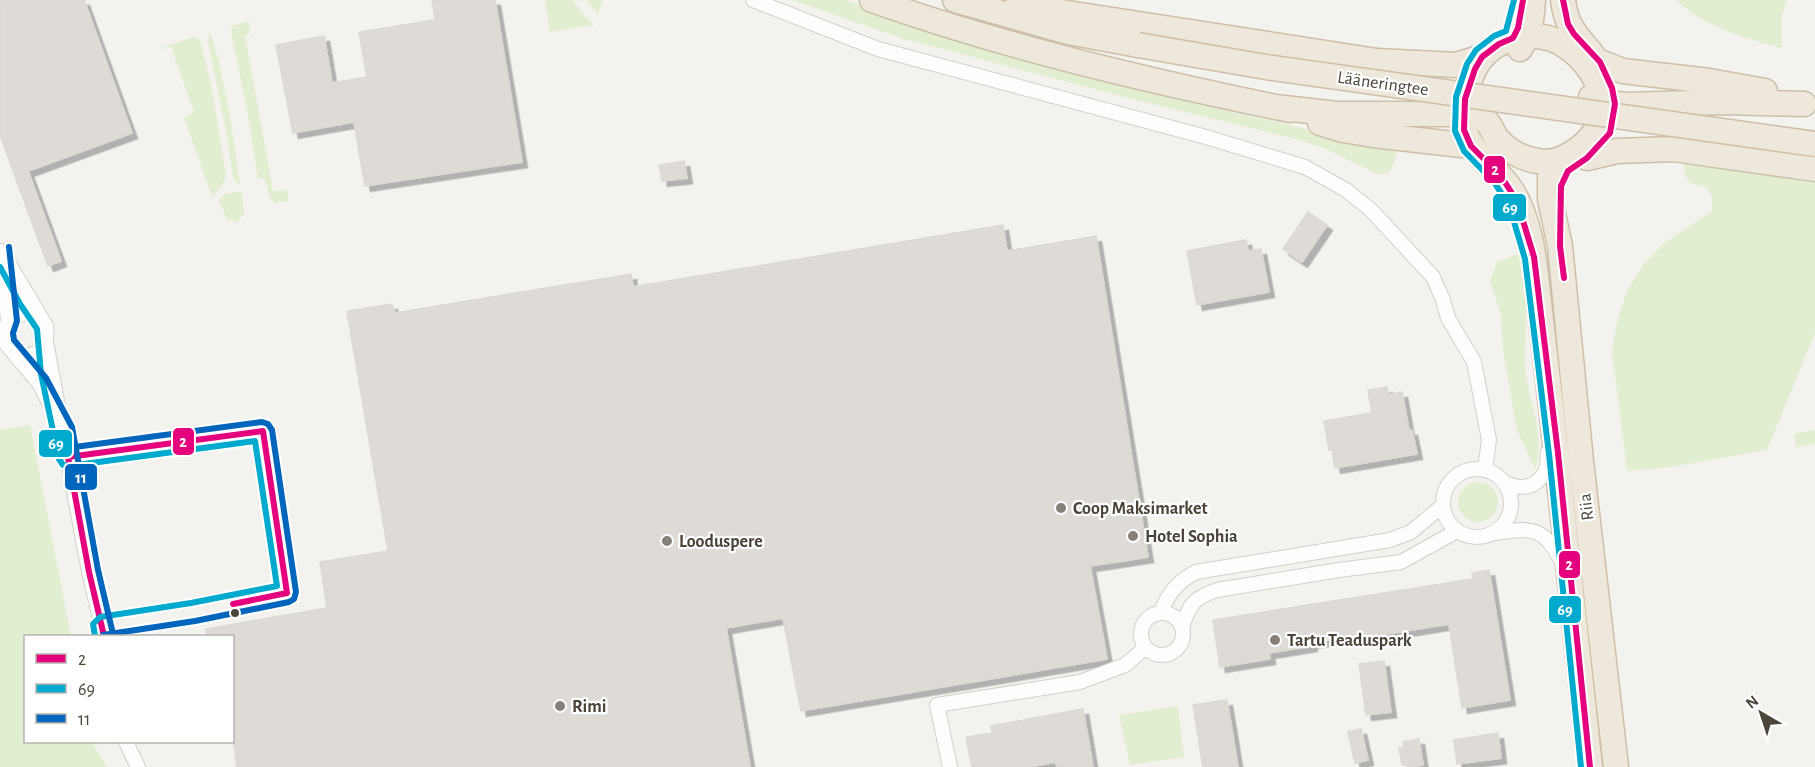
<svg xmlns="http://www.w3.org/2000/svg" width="1815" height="767" font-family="'Alegreya Sans',sans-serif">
<defs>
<filter id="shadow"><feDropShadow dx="5.5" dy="5.5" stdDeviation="0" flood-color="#0004"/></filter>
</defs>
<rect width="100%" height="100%" fill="#f4f2ee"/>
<path fill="#e1eecf" d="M545 0H573L582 13 594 25 550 32Z
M586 0H603L598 14Z
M792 0H846L931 30 1089 79 1397 150C1395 159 1394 167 1388 173L1377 174 1324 148 1295 139 1128 98 901 38Z
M1676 0H1787L1782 15V48C1744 38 1705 27 1676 0Z
M249 21 250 33 245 36 273 191 287 190 289 201 274 203C267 196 269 186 263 178L258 179 247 109 231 32 232 26Z
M210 32 219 61 231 122 240 184 237 183 233 178 227 136 208 42Z
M193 37 198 38 201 43 212 90 226 175C225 186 215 189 213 199L184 118 194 112 171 47 159 49Z
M1685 161 1815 176V333L1767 450 1671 467 1627 471 1612 352 1617 322 1627 291 1643 265 1663 244 1712 211V197L1706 187 1690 183 1684 174Z
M242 191 244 214 235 223 233 220H227L219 200 225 194Z
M1521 253C1523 278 1526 302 1526 327 1526 342 1524 359 1526 374 1530 403 1546 440 1535 469L1517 430 1513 408 1503 350 1501 315 1490 281 1497 262Z
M30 425 71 636H26V742H92L107 767H0V430Z
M1815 430V444L1796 447 1794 434Z
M1458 502a20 20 0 1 1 40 0a20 20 0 1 1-40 0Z
M1178 706 1184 757 1130 765 1119 715Z"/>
<path fill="#dedbd6" stroke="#dcd9d4" stroke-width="1.5" filter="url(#shadow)" d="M0 0H84L132 133 28 171 61 261 48 266 0 135Z
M432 0H495L522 162 365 186 354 122 293 133 276 45 324 36 332 83 367 77 359 32 435 20Z
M684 161 687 178 662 181 659 165Z
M1308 212 1327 225 1302 262 1283 249Z
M1003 225 1007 251 1096 236 1148 557 1090 566 1107 659 801 711 783 618 726 628 750 767H237L232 732V636H207L206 629 327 608 320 562 388 551 347 311 392 304 395 313 631 274 633 287Z
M1246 240 1248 251 1261 249 1269 292 1197 305 1187 251Z
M1387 387 1388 395 1402 392 1409 431 1412 430 1417 454 1335 468 1332 449 1329 450 1324 421 1372 413 1368 390Z
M1489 570 1510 700 1462 708 1449 624 1343 641 1342 638 1311 643 1312 646 1269 653 1270 659 1220 667 1213 620 1473 579 1472 573Z
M1384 661 1391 712 1366 715 1359 664Z
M1227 700 1238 767H1203L1193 705Z
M1083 709 1093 767H1057L1056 762 1028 767H972L966 737 992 733 991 726Z
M1361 729 1368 760 1355 763 1348 732Z
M1498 733 1501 758 1457 764 1454 740Z
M1419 739 1423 765 1408 767 1406 765H1402L1399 748H1404L1403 742Z"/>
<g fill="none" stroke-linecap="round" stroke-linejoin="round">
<g stroke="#d2d0cb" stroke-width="16">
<path id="street" d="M753 0 878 49 1206 137 1305 167 1346 190 1371 210 1433 277 1443 300 1448 318 1474 362 1489 440 1485 469
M1 251 8 321 4 332 6 344 39 383 54 412
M2 252 46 326C49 349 36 360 14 353
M8 321C19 313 30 310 41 320
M46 342 89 572 104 636
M1443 503a34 34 0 1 1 68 0a34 34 0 1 1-68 0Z
M1506 483C1521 490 1536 488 1545 472 1548 467 1547 458 1548 452
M1494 533C1535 527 1544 527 1564 566
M1141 634a21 21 0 1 1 42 0a21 21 0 1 1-42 0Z
M1161 613C1167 594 1178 581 1196 572L1390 540 1411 532 1442 506
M1182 628C1189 604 1194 598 1217 590L1339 570 1401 562 1457 531
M126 742 138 767
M950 767 937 705 1080 682 1125 665 1145 648"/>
</g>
<g stroke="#ccbfa9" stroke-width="27">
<path id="highway" d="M872 0C1008 48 1149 81 1290 110
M955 0 1068 32 1138 45
M1018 0 1054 11 1377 61 1456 65 1482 57
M1563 0C1566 26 1576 35 1592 54
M1520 49C1530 33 1532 19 1533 0
M1600 62 1623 71 1709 81 1765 91
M1591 97 1615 104 1629 105 1724 102 1804 104
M1275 107 1337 114H1463C1470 115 1478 115 1484 119 1490 123 1492 131 1496 137 1506 150 1522 159 1538 161 1554 164 1565 158 1578 149 1620 119 1602 70 1564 45 1539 29 1499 35 1480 60 1470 74 1465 94 1463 111 1461 151 1491 160 1510 188 1520 202 1526 221 1530 238 1535 260 1537 282 1539 303 1543 338 1547 373 1551 407 1565 527 1578 647 1590 767
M1320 123 1343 130 1373 135 1471 146
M1587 158 1617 151 1673 149 1815 169
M1555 162 1550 176V199L1560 246 1581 461 1616 767"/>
</g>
<use href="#street" stroke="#fdfdfc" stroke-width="14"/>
<use href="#highway" stroke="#ede8db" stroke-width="24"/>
<g stroke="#ccbfa9" stroke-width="27" stroke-linecap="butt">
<path id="highway-bridge" d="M1138 45 1266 67 1815 144"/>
</g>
<use href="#highway-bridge" stroke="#ede8db" stroke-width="24"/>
<g stroke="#fff" stroke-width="10">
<path id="bus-1" d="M1523 0 1518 28 1513 38 1499 44 1482 57 1475 69 1465 99 1464 130 1471 146 1501 176 1517 201 1534 257 1558 453 1590 767
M1563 0 1568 24 1574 34 1600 62 1612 88 1615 104 1610 133 1587 158 1568 171 1561 186 1560 246 1564 278
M104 636 89 572 68 457 263 431 287 593 233 604"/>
</g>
<g stroke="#fff" stroke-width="10">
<path id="bus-2" d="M1514 0 1506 31 1494 36 1476 50 1467 64 1456 97 1455 131 1464 151 1494 182 1509 205 1525 259 1549 454 1581 767
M0 267 20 304 37 329 41 374 59 459 63 465 69 466 255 441 277 586 191 603 100 617 93 624 95 636"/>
</g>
<g stroke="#fff" stroke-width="10">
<path id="bus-3" d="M9 247 17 321 13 333 14 340 46 378 72 427 98 570 113 634
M67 448 262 422 268 424 272 430 296 592 294 599 289 602 195 621 103 635"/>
</g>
<use href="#bus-1" stroke="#e5007d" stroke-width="6"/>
<use href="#bus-2" stroke="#00a9ce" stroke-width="6"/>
<use href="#bus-3" stroke="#0065bd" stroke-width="6"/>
</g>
<g fill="#868178" stroke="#fff" stroke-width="2">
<circle cx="1061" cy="508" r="6"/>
<circle cx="1133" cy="536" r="6"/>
<circle cx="667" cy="541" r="6"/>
<circle cx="1275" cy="640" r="6"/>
<circle cx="560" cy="706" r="6"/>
</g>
<circle fill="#4b4439" stroke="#fff" stroke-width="2" cx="235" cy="613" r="5"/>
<g text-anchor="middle" stroke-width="4.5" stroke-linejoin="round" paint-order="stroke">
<g font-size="18" fill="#4b4439" stroke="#fff">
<text transform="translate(1383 83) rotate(8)" y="6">Lääneringtee</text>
<text transform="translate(1586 507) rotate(-97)" y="6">Riia</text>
</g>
<g font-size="18" font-weight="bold" fill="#4b4439" stroke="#fff" text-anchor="start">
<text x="1073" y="514">Coop Maksimarket</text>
<text x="1145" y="542">Hotel Sophia</text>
<text x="679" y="547">Looduspere</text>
<text x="1287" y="646">Tartu Teaduspark</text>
<text x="572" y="712">Rimi</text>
</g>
</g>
<g stroke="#fff" stroke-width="2">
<rect x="1483" y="155" width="23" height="29" rx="6" fill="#e5007d"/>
<rect x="1492" y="193" width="35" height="29" rx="6" fill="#00a9ce"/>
<rect x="172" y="427" width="23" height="29" rx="6" fill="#e5007d"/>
<rect x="38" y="429" width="35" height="29" rx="6" fill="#00a9ce"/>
<rect x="64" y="463" width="34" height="28" rx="6" fill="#0065bd"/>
<rect x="1558" y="550" width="23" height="29" rx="6" fill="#e5007d"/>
<rect x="1548" y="595" width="34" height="29" rx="6" fill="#00a9ce"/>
</g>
<g font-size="16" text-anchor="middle" font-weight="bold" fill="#fff">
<text x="1495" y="175">2</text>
<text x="1510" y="213">69</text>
<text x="183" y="447">2</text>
<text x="56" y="449">69</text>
<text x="81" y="483">11</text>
<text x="1569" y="570">2</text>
<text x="1565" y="615">69</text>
</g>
<rect x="24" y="635" width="210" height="108" fill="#ffffff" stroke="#b7b4b0" stroke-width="1.5"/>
<rect x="36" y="654" width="30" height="9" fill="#e5007d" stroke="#b7b4b0" stroke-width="1.5"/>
<text x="78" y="665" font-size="18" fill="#4b4439">2</text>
<rect x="36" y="684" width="30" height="9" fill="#00a9ce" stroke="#b7b4b0" stroke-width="1.5"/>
<text x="78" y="695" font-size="18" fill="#4b4439">69</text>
<rect x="36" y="714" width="30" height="9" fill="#0065bd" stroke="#b7b4b0" stroke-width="1.5"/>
<text x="78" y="725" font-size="18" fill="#4b4439">11</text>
<g transform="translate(1761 713) rotate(321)" stroke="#ffffff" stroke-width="4.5" paint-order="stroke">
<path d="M0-4.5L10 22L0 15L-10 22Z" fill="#4b4439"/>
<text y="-9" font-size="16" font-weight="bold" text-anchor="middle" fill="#4b4439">N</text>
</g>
</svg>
